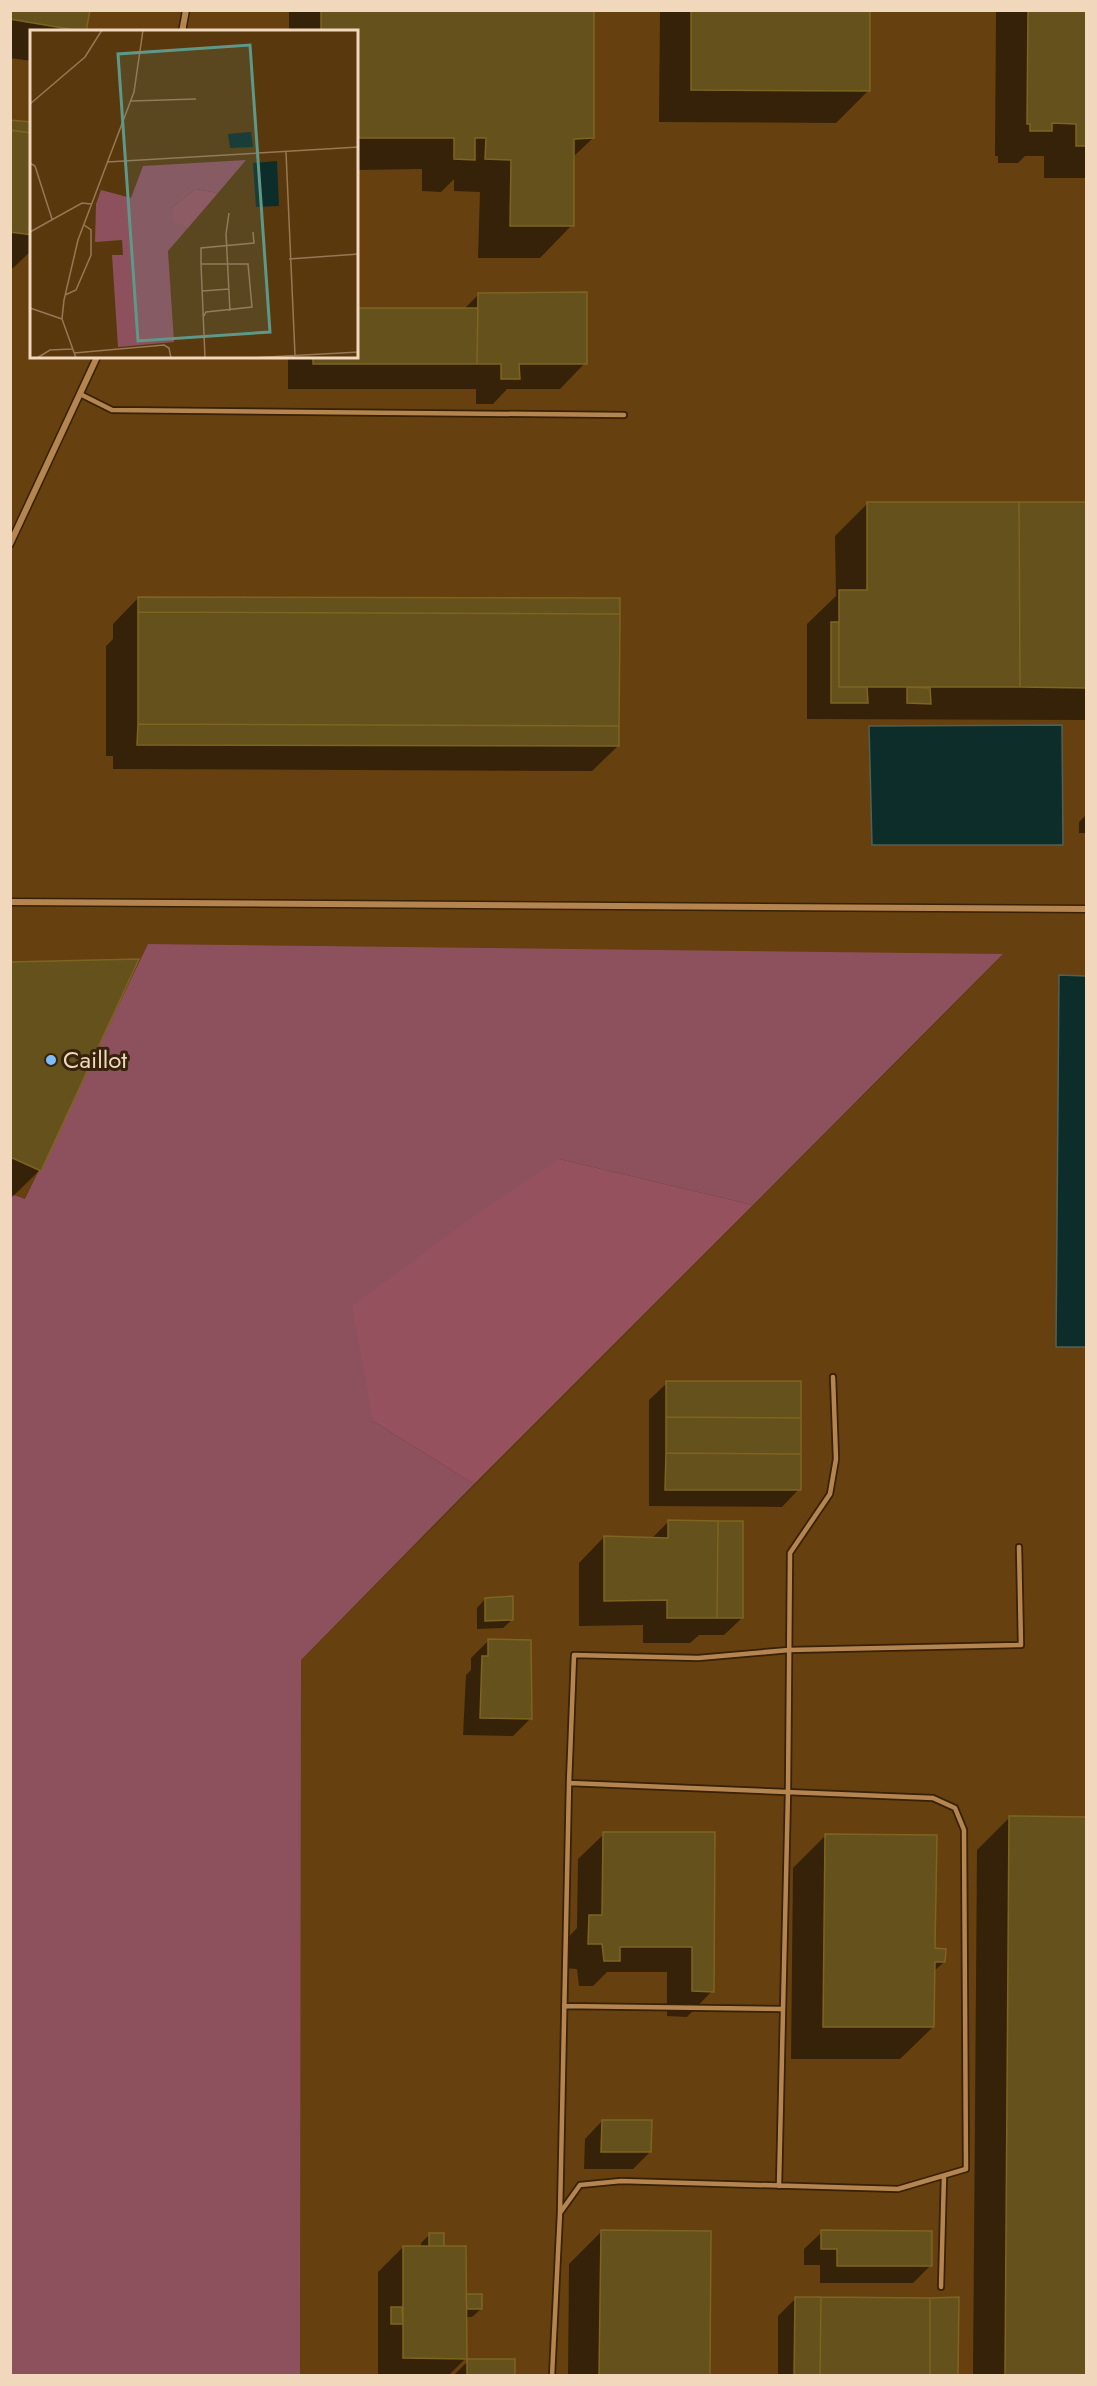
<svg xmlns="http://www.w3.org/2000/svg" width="1097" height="2386" font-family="Jost,sans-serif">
<rect width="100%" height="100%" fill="#5a380e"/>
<path fill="#66400f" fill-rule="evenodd" d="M11 11H1086V2375H300L301 1660 1003 955 148 944 25 1199 11 1194ZM32 32H357V357H32Z"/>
<path fill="#8d515d" d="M148 944 1003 954 753 1205 559 1159 373 1421 474 1484 301 1660 300 2375 11 2376V1194L25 1199Z"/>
<path fill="#96515f" d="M559 1159 753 1205 474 1484 373 1421 352 1306 477 1214Z"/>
<path fill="#0d2d2a" stroke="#516056" stroke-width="1.5" d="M1062 725 1063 845H872L869 726Z
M1059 975 1086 976V1347H1056Z"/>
<path fill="#0007" d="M10 10 85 32H32V61L10 58Z
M289 10H592L593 138 572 158V225L540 258H478L480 192 454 191V179L441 192 422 191V169L357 170V32H289Z
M660 10H869L868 91 836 123 659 122Z
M996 10H1086V178H1044V156H1025L1018 163H998V156H995Z
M10 121 32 134V250L13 268H10Z
M478 295 585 363 560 389H507L493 404H476V389H288V357H357V310H463Z
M868 503 1086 504V720L807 719V624L836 596 835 536Z
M138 598 618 746 592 771 113 769V756H106V646L113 639V624Z
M1086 815V833H1079V822Z
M10 964 40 1170 10 1199Z
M667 1383 799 1489 782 1507 649 1506V1400Z
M668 1522 742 1618 724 1635H699L690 1643H643V1625L579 1626V1563L604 1537 651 1539Z
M485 1599 512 1620 503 1628 477 1629V1608Z
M488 1641 530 1719 513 1736 463 1735 466 1675 471 1670V1658Z
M1010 1817 1086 1818V2376H973L977 1850Z
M604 1834H714L712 1991 687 2017 667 2016V1972H607L593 1986H579L577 1969 563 1968 564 1942 577 1928 578 1859Z
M826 1835 944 1962 933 1972V2027L900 2059H791L793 1868Z
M602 2121 650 2152 633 2169H584L585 2139Z
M601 2232 708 2376H568L569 2264Z
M822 2232 930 2266 913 2283H820V2265H804V2249Z
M430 2234 443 2247 465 2295 481 2309 472 2317H465V2359L448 2376H378V2272L403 2247H421V2243Z
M795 2299 957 2376H778V2316Z
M468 2361 513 2376H453Z"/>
<path fill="#65511c" stroke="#7e6420" stroke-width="1.5" d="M10 10H90L86 32 10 19Z
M321 10H594V138L574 139V226H510L511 160 485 159 486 138H475V160L454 159V138H357V32H321Z
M691 10H870V91L691 90Z
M1028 10H1086V146H1076V124L1052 123V131H1030V124H1027Z
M10 120 31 122 30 133 10 130Z
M10 130 32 133V235L10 232Z
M587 292V364H519L520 379H501V364H477L478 293Z
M357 308H478L477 364H313V357H357Z
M867 502H1019L1020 687H839V590H867Z
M1019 502H1086V688L1020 687Z
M138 597 620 598V614L138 612Z
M138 612 620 614 619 726 138 724Z
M831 622H839V687H867L868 703H831Z
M907 687 930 688 931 704 907 703Z
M138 724 619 726V746L137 745Z
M139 959 41 1171 10 1157V962Z
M666 1381H801V1418L666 1417Z
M666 1417 801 1418V1454L666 1453Z
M666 1453 801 1454V1490H665Z
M668 1520 718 1521 717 1618H667V1600L604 1601V1536L668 1538Z
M718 1521H743V1618H717Z
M513 1596V1620L485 1621V1598Z
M488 1639 531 1640 532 1719 480 1718 482 1656H488Z
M1009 1816 1086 1817V2376H1005Z
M603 1832H715L714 1992 692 1991V1947H620V1961H604L602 1944H588L589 1915H602Z
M825 1834 937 1835 935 1948 946 1949 945 1962H935L934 2027H823Z
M602 2120H652L651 2152H601Z
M601 2230 711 2231 710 2376H599Z
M821 2230 932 2231V2266H837V2249H821Z
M429 2233H444V2246H429Z
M403 2246H466L467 2359 403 2358Z
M466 2294H482V2309H467Z
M795 2297H821L820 2376H794Z
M821 2297 930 2298V2376H820Z
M959 2297 958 2376H930V2298Z
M391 2307H402L403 2324H391Z
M467 2359H515V2376H467Z"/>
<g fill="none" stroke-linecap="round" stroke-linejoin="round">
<g stroke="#382104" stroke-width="8">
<path id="lane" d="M80 394 112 410 624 415
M569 1783 574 1655 698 1658 789 1650 1021 1645 1019 1547
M564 2006 783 2009
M779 2186 788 1792 790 1553 830 1494 836 1459 833 1377
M941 2287 944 2176
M552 2376 560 2213 569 1783 933 1798 955 1808 964 1830 966 2169 898 2189 621 2181 580 2185 560 2213"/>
</g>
<g stroke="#382104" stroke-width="9">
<path id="street" d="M182 32 186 10
M10 544 97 357
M10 902 1086 909"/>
</g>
<use href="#lane" stroke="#b48550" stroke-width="4.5"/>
<use href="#street" stroke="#b48550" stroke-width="6"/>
</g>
<circle fill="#7ebdf9" stroke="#36230c" stroke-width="2" cx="51" cy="1060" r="6"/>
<g text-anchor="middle" stroke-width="6" stroke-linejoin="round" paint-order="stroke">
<g font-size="24" fill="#f1d7bc" stroke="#36230c" text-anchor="start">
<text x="63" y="1068">Caillot</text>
</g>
</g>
<g transform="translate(30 30)">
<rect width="328" height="328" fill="#5a380e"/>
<path d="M216 130 188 163 165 159 141 178 145 192 157 199 138 221 144 312 88 317 82 225H93L92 210 65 212 66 174 71 160 101 168 113 136Z" fill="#8d515d"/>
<path d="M165 159 188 163 157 199 144 192 141 178Z" fill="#96515f"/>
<path d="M221 102 223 117 200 118 198 104ZM247 131 249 176 226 177 223 133Z" fill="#0d2d2a"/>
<path fill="none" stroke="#967854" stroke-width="1.5" d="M101 71 166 69M0 74 55 27 72 0M256 122 265 325M77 132 329 117M0 133 5 136 22 189M199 183 196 204 200 281M0 202 52 173 61 174M259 229 329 224M171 234V218L224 213 223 202M172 261 199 259M35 265 46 260 61 225V200L54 195M0 278 32 289M174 286 176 282 222 277 218 234H171L175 328M44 323 134 315 139 318 141 328M7 328 20 320 42 319M46 328 32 289 34 270 48 210 104 62 113 0M220 328 329 322"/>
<path fill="#5e9889" fill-opacity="0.15" stroke="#5e9889" stroke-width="3" d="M220 15 240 302 108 311 88 24Z"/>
<rect width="328" height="328" fill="none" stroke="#f1d7bc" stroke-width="3"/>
</g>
<rect width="1097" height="2386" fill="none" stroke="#f1d7bc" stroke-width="24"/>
</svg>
